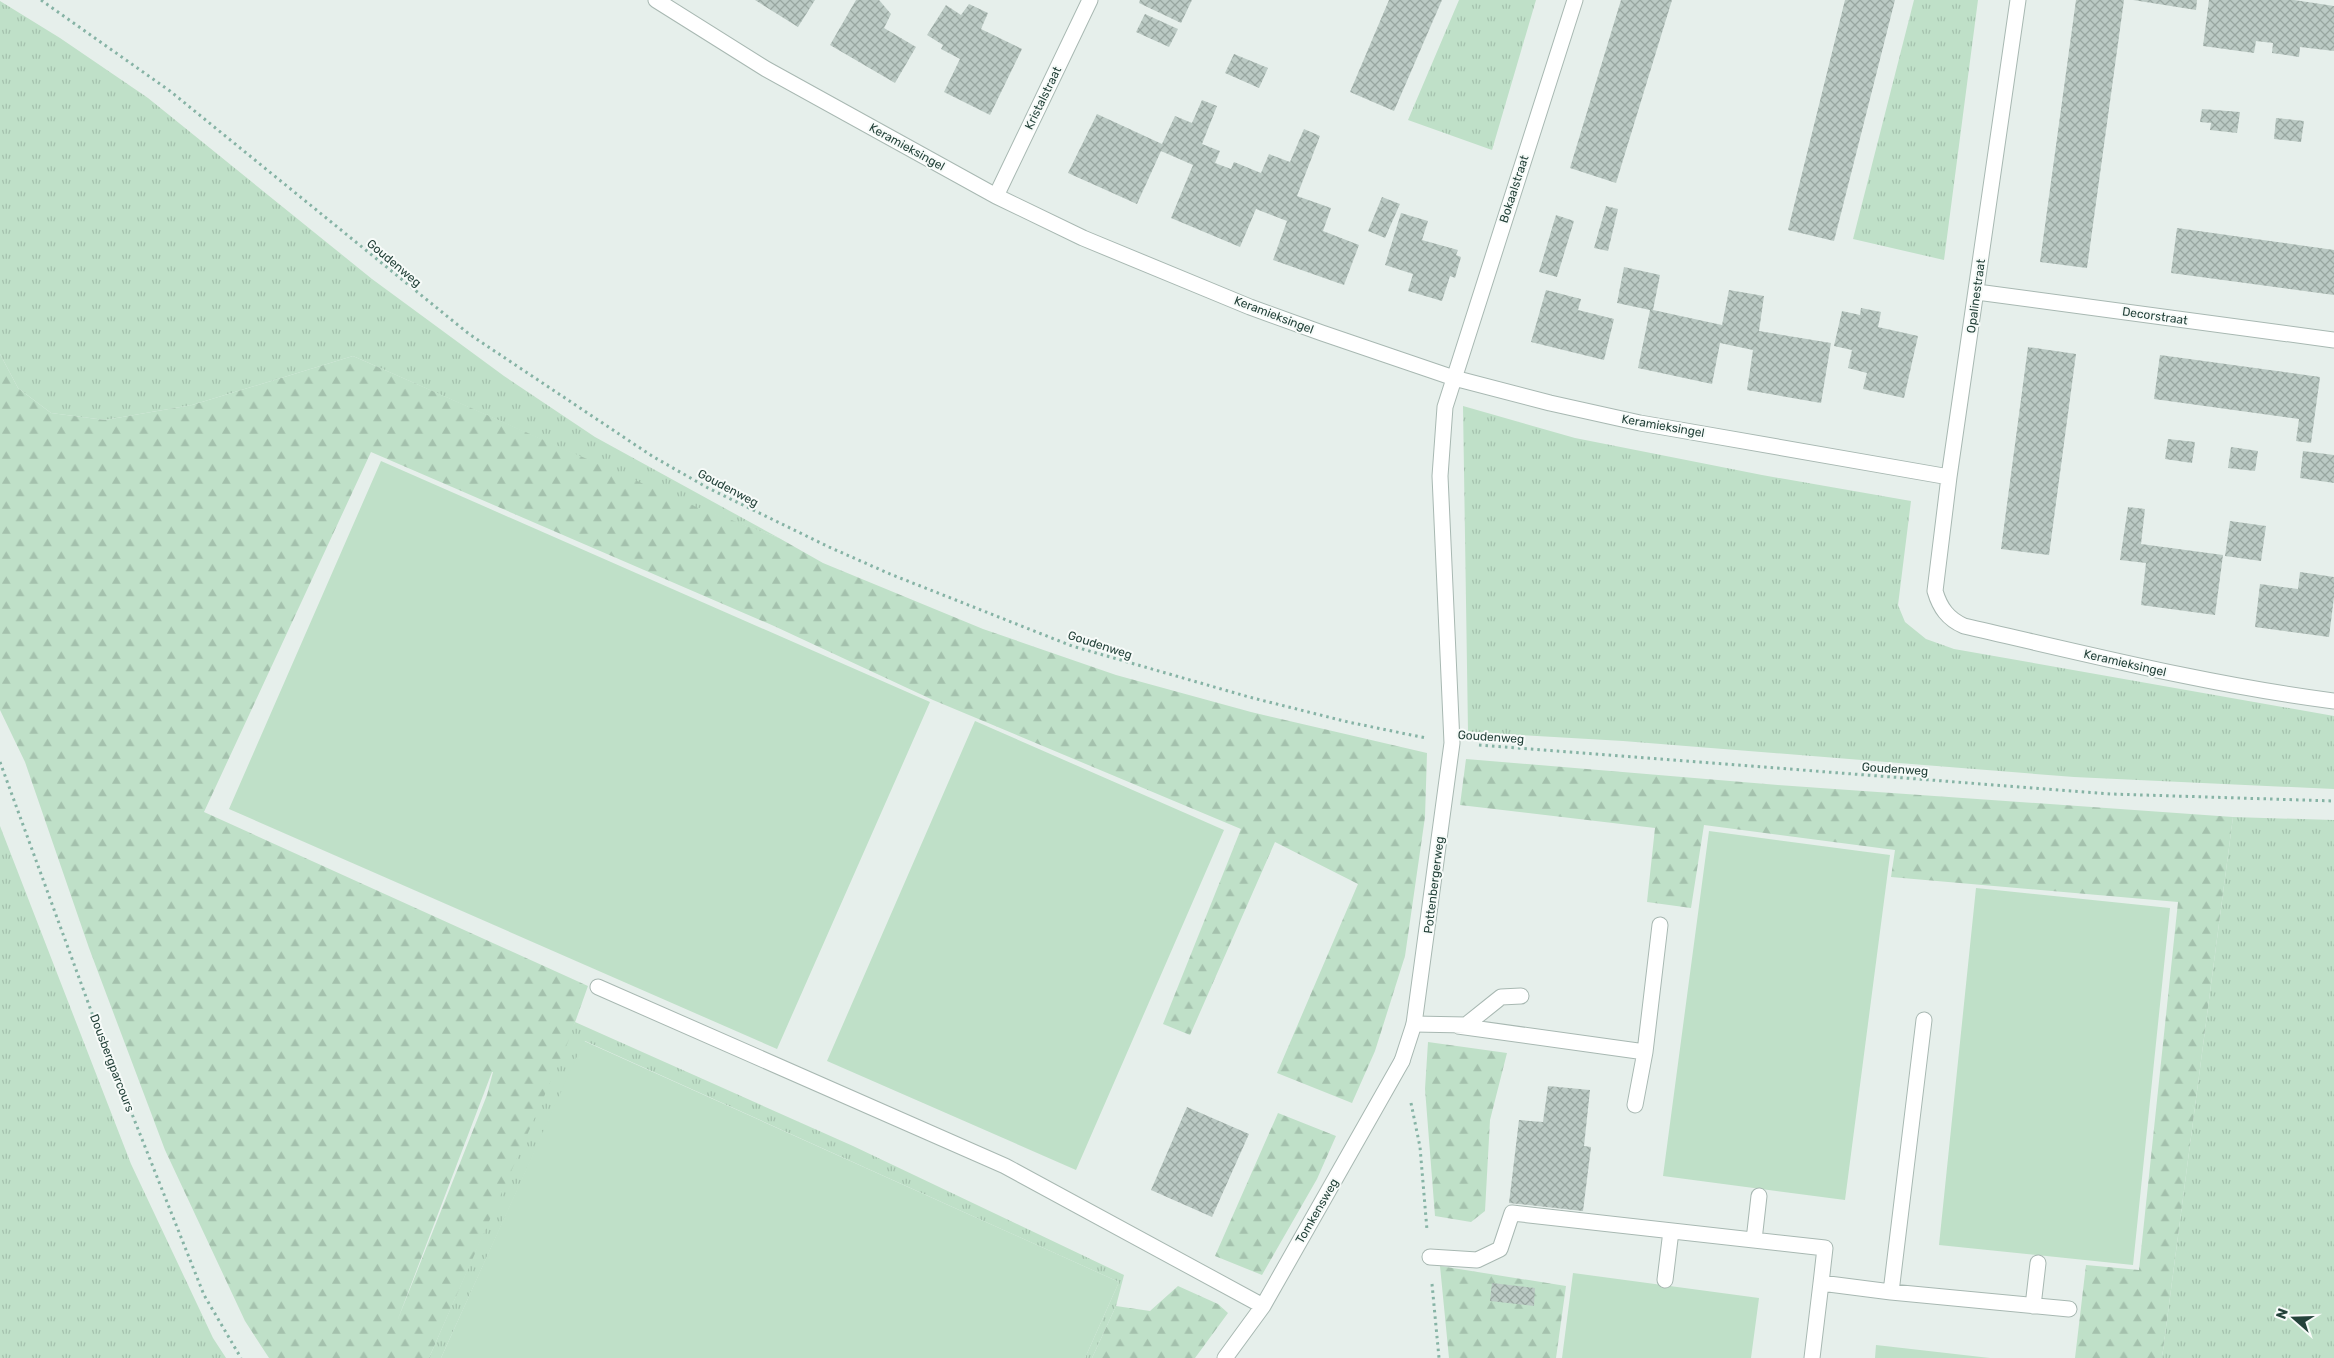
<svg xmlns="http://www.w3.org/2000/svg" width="2334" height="1358" font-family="Rubik,sans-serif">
<defs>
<pattern id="grass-tufts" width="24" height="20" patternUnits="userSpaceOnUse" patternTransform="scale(1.25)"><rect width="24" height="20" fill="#bfe0c8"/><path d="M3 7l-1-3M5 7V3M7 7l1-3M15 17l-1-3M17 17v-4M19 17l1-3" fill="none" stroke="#a4c1ad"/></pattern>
<pattern id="forest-firs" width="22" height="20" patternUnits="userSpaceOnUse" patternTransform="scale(1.25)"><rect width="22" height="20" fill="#bfe0c8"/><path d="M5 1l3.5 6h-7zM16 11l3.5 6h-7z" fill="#a4c1ad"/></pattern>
<pattern id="building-cross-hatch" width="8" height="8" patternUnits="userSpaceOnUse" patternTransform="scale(1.25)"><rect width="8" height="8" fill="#bbcac4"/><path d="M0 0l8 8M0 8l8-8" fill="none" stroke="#98a6a0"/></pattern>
</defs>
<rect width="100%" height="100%" fill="#e6efeb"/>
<path fill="url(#grass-tufts)" d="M1459 0H1536L1492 150 1408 120Z
M1914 0H1978L1944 260 1853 239Z
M0 1 60 38 148 98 372 279 504 376 595 437 779 538 694 507 353 356 192 405 105 420 51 413 18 388 0 354Z
M1463 406 1575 438 1762 475 1911 501 1898 605 1905 622 1926 639 1954 649 2334 716V789L2074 777 1623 741 1468 732Z
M2233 817 2334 820V1358H2162Z
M0 826 131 1164 213 1338 226 1358H0Z
M575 1022 853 1146 1124 1275 1116 1306 1092 1358H1085L1119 1282 585 1041 441 1358H429Z"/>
<path fill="url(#forest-firs)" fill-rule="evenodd" d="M0 354 18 388 51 413 105 420 192 405 353 356 694 506 779 538 823 563 983 629 1116 675 1251 712 1427 753 1425 817 1405 956 1375 1051 1352 1103 1277 1073 1358 884 1275 842 1190 1035 1163 1024 1241 829 933 700 774 626 371 452 204 812 588 986 568 1042 429 1358H269L245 1321 165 1150 89 948 25 762 0 710ZM493 1072 487 1095 398 1319 492 1072Z
M1466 759 1778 785 2233 817 2162 1358H2075L2086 1265 2139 1270 2178 902 1891 877 1895 850 1704 825 1691 908 1647 902 1655 828 1460 805Z
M1428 1042 1507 1053 1490 1120 1485 1211 1471 1222 1435 1216 1425 1089Z
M1278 1113 1336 1136 1317 1179 1262 1275 1215 1256Z
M1440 1266 1566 1286 1556 1358H1449Z
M1178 1286 1218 1304 1228 1313 1195 1358H1092L1116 1306 1150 1311Z"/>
<path fill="#bfe0c8" d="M381 461 930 702 777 1049 229 809Z
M975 721 1224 830 1076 1170 827 1061Z
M1709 831 1890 855 1845 1200 1663 1176Z
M1976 888 2170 908 2133 1265 1939 1245Z
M584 1041 1119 1282 1085 1358H441Z
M1573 1273 1759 1298 1751 1358H1562Z
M1876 1345 1990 1358H1875Z"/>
<path fill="url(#building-cross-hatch)" d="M755 0H815L798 27Z
M856 0H879L891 14 884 28 916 47 895 83 830 45Z
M1140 0H1192L1181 23 1139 3Z
M1389 0H1442L1394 111 1350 92Z
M1621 0H1672L1616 183 1570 168Z
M1845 0H1895L1834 241 1788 230Z
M2076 0H2124L2087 268 2040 262Z
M2133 0H2197L2196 10Z
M2209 0H2294L2334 6V51L2300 47 2299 57 2272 53 2273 43 2256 41 2254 53 2203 46Z
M969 4 988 13 981 29 1022 49 990 115 944 92 960 59 941 49 943 45 927 35 946 5 961 15Z
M1145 14 1178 29 1169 47 1136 32Z
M1234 54 1268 68 1259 88 1225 73Z
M1202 100 1217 106 1202 144 1220 151 1215 163 1231 169 1234 162 1261 173 1269 154 1290 162 1304 129 1320 136 1297 196 1331 208 1323 231 1359 245 1344 285 1273 260 1287 221 1274 216 1256 209 1240 247 1171 218 1193 165 1161 151 1137 204 1068 173 1097 114 1162 144 1175 116 1192 123Z
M2202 109 2240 112 2237 133 2210 130 2211 123 2200 122Z
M2276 118 2304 121 2301 142 2274 139Z
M1382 197 1400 204 1385 238 1368 231Z
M1606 206 1618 209 1608 251 1594 248Z
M1401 213 1428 221 1422 240 1458 250 1456 255 1461 257 1455 278 1450 276 1442 301 1408 291 1413 274 1385 265Z
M1556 215 1574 221 1557 277 1539 272Z
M2177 228 2334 250V295L2171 273Z
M1624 267 1660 275 1653 310 1722 325 1729 290 1764 296 1759 331 1831 343 1821 403 1747 390 1753 350 1720 343 1712 384 1638 368 1650 310 1617 303Z
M1546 290 1581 299 1578 310 1614 319 1604 360 1531 342Z
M1861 308 1881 312 1878 327 1918 336 1904 398 1863 389 1867 373 1848 368 1852 350 1834 346 1842 311 1860 315Z
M2028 347 2076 354 2049 555 2001 549Z
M2160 355 2320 377 2311 443 2296 441 2299 419 2154 399Z
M2168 439 2195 442 2192 463 2165 459Z
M2231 447 2258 451 2255 471 2228 468Z
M2303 451 2334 455V483L2300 478Z
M2128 507 2145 509 2141 544 2223 555 2215 615 2141 605 2146 563 2120 560Z
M2230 521 2266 526 2261 561 2225 556Z
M2300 572 2334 577V597L2329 637 2255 627 2260 584 2298 589Z
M1548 1086 1590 1090 1584 1146 1591 1147 1583 1211 1509 1203 1519 1120 1543 1122Z
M1187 1107 1249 1134 1212 1217 1151 1190Z
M1492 1283 1535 1288 1534 1306 1490 1301Z"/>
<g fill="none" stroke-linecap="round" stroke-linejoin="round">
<g stroke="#a8b8b2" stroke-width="17">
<path id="lane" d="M598 987 1005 1166 1263 1306
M1414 1024 1466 1025 1501 997 1521 996
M1458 1026 1645 1052 1660 925
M1635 1105 1645 1052
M1754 1240 1759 1196
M1430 1257 1477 1260 1500 1249 1512 1213 1825 1248 1821 1283
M1665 1280 1671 1231
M1891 1292 2069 1309
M2033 1306 2038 1263
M1225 1358 1263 1306 1402 1061
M1812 1358 1821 1283 1891 1292 1924 1020"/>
</g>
<g stroke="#a8b8b2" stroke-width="17">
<path id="street" d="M656 0 766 69 996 196 1083 238 1250 307 1322 333 1454 378 1550 403 1640 423 1949 477
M2018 0 1949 477 1935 591C1940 608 1948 619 1964 626 2087 654 2209 685 2334 701
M996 196 1090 0
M1977 292 2334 340
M1402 1061 1414 1024 1452 743 1440 476 1445 407 1575 0"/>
</g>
<path stroke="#86b3a5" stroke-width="3" stroke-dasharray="2.5 4" stroke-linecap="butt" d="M41 0 170 91 469 334 652 456 708 488 829 547 890 574 1072 646 1249 697 1348 722 1426 738
M1479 745 2111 794 2334 801
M0 762 93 1016 204 1295 241 1358
M1411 1103 1420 1147 1427 1230
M1432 1284 1439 1358"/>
<use href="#lane" stroke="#fff" stroke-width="15"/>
<use href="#street" stroke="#fff" stroke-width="15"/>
</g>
<g text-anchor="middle" stroke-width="4" stroke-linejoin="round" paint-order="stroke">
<g font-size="12" fill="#24423a" stroke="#f7fbf9">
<text transform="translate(1043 98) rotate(-64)" y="4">Kristalstraat</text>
<text transform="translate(907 147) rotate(29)" y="4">Keramieksingel</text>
<text transform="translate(1514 189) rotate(-72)" y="4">Bokaalstraat</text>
<text transform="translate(394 263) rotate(40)" y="4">Goudenweg</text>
<text transform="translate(1976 296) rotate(-82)" y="4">Opalinestraat</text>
<text transform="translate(1274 315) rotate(21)" y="4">Keramieksingel</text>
<text transform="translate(2155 316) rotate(8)" y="4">Decorstraat</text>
<text transform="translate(1663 426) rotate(10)" y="4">Keramieksingel</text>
<text transform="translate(728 488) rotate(28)" y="4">Goudenweg</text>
<text transform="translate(1100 645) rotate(18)" y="4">Goudenweg</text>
<text transform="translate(2125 663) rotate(13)" y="4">Keramieksingel</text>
<text transform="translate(1491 737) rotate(4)" y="4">Goudenweg</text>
<text transform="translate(1895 769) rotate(4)" y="4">Goudenweg</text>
<text transform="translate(1434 885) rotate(-83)" y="4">Pottenbergerweg</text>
<text transform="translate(112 1063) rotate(69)" y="4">Dousbergparcours</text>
<text transform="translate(1317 1211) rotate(-60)" y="4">Tomkensweg</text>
</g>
</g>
<g transform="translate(2294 1318) rotate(290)" stroke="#f7fbf9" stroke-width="4" paint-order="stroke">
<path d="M0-4L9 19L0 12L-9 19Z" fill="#24423a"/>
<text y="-8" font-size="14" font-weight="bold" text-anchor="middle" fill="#24423a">N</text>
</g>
</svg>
